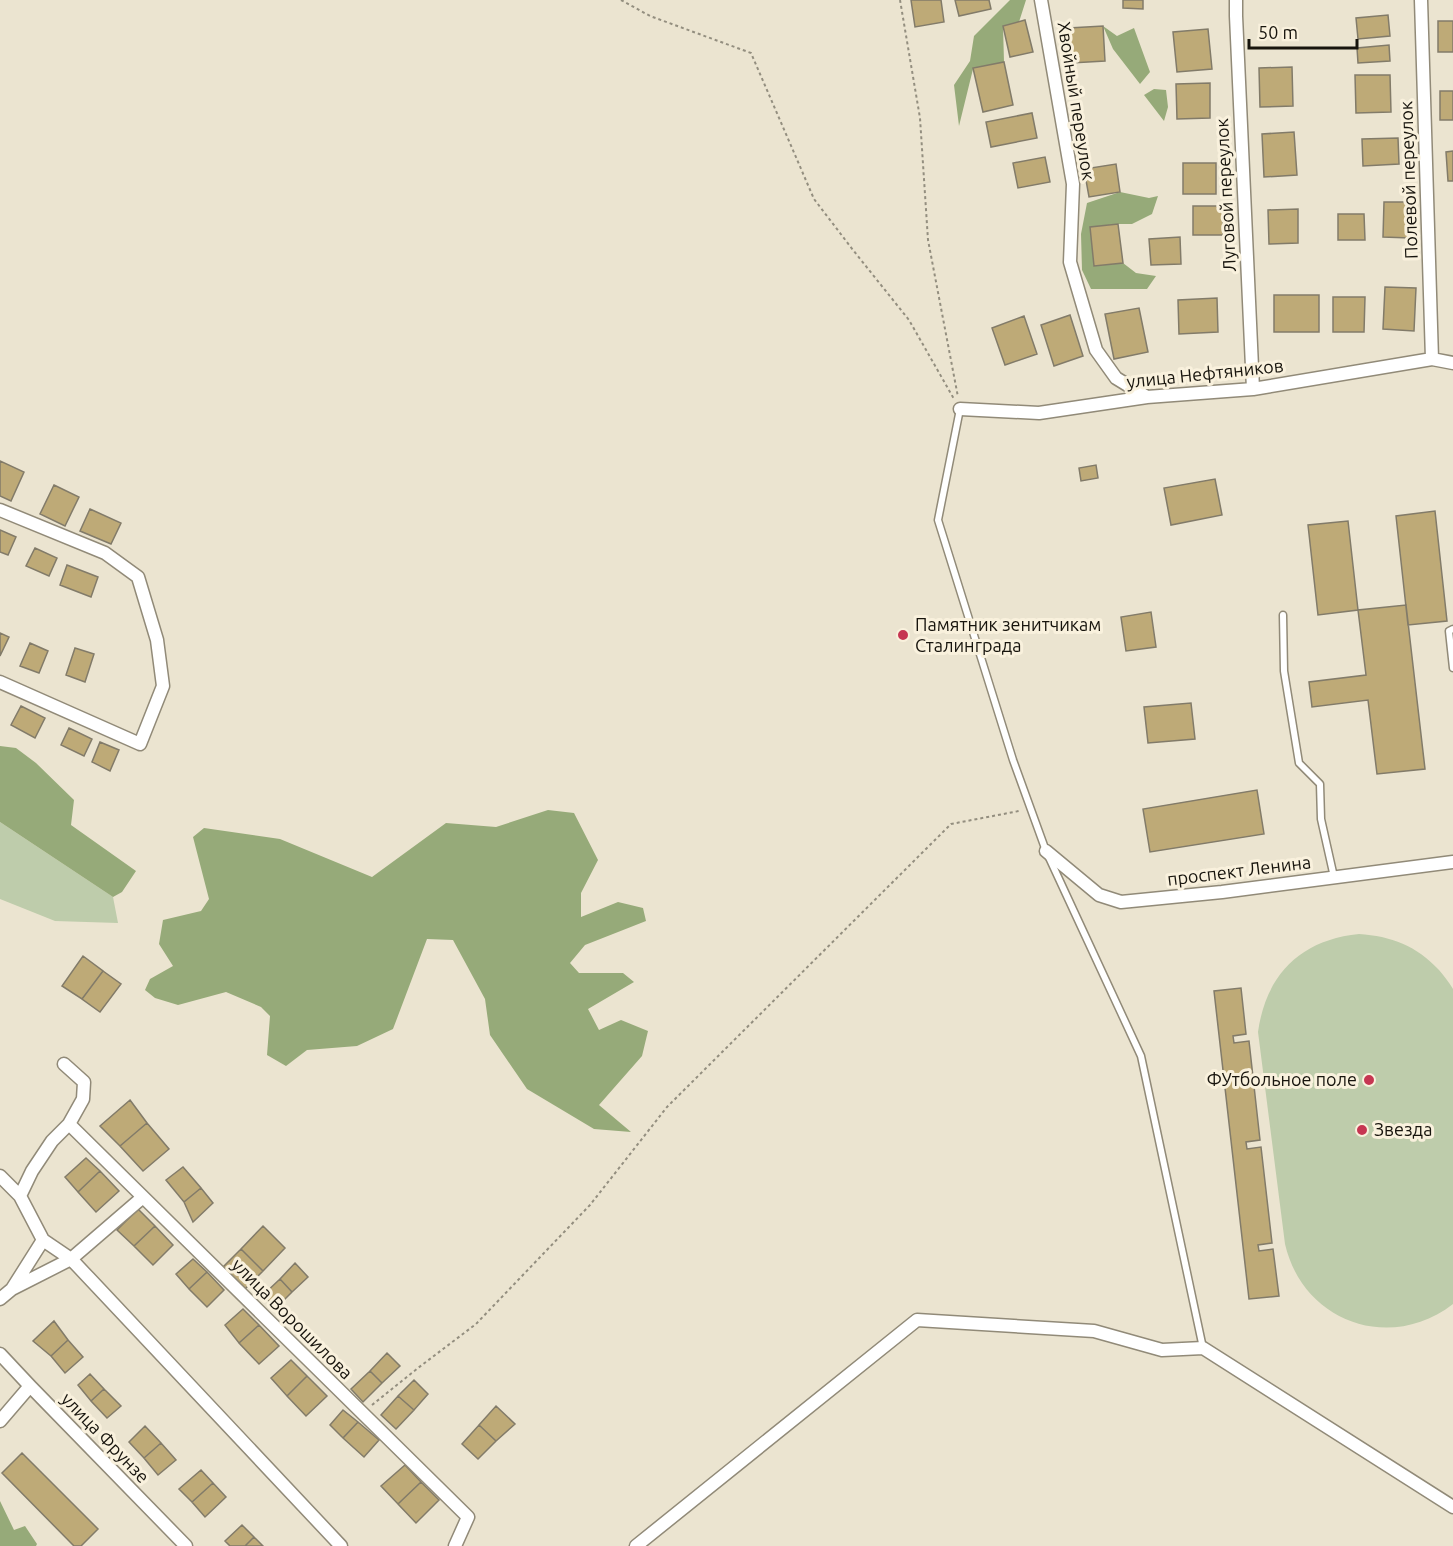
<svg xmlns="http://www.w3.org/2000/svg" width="1453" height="1546" font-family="Ubuntu,sans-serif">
<rect width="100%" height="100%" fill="#ebe4d0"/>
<path fill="#beccab" d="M0 822 113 897 118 923 55 921 0 899Z
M1359 934C1391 936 1417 946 1439 970 1444 976 1449 982 1453 989V1304C1390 1353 1303 1322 1285 1244L1258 1032C1266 975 1300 940 1359 934Z"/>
<path fill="#96aa79" d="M1010 0H1026L1019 22 1003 26 1004 62 973 69 959 126 954 85 970 61 974 36Z
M1103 26 1117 36 1134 28 1150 72 1140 84 1113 49Z
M1154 89 1166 90 1168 107 1164 121 1144 95Z
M1120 192 1149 198 1158 196 1152 214 1132 224H1118L1090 227 1094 266 1123 263 1136 273 1156 276 1147 289H1091L1082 270 1081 234 1087 203Z
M0 746 16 748 36 763 74 800 71 825 136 871 122 892 113 897 0 822Z
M548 810 574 813 598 860 581 893V917L618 902 643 908 646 921 585 945 570 963 579 973H623L634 982 588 1009 599 1030 621 1020 648 1031 642 1056 599 1105 631 1132 594 1129 527 1089 490 1035 485 999 453 940 427 939 393 1029 357 1046 307 1050 286 1066 267 1055 270 1016 261 1007 226 992 178 1005 155 998 145 990 150 979 173 966 159 944 163 920 201 911 209 899 193 837 204 828 280 839 372 877 446 823 496 827Z
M0 1501 14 1530 25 1526 37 1544 36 1546H0Z"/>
<path fill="#beaa77" stroke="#827b69" stroke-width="1.5" d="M911 0H941L944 22 915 27Z
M955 0H989L991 9 959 16Z
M1123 0H1143V9L1123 8Z
M1388 15 1390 36 1358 39 1356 18Z
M1025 20 1033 52 1010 57 1003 26Z
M1438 21H1453V52H1438Z
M1103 26 1105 61 1071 63 1069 28Z
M1208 29 1212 69 1177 72 1173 32Z
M1389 45 1390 61 1358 63 1357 48Z
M1004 62 1013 105 983 112 973 68Z
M1292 67 1293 106 1260 107 1259 68Z
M1355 75H1390L1391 112 1356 113Z
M1210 83V118L1177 119 1176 84Z
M1440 91H1453V120H1440Z
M1032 113 1037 138 991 147 986 122Z
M1294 132 1297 175 1264 177 1262 134Z
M1398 138 1399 164 1363 166 1362 139Z
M1453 151V181H1448L1446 152Z
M1045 157 1050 182 1018 188 1013 163Z
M1183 163H1216V194H1183Z
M1116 164 1120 192 1089 197 1084 169Z
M1384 202H1411L1410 238 1383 237Z
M1193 206H1223V235H1193Z
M1298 209V243L1269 244 1268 210Z
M1338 214H1364L1365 240H1338Z
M1118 224 1123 263 1094 266 1090 227Z
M1180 237 1181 264 1151 265 1149 239Z
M1385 287 1416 288 1414 331 1383 329Z
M1274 295H1319V332H1274Z
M1333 297H1365L1364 332H1333Z
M1217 298 1218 332 1179 334 1178 300Z
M1139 308 1148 352 1114 359 1105 314Z
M1070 315 1083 356 1054 366 1041 325Z
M1024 316 1037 354 1005 365 992 328Z
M0 461 24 472 11 501 0 496Z
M1096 465 1098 478 1081 481 1079 468Z
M1215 479 1222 515 1171 525 1164 488Z
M54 485 79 497 65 526 40 514Z
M90 509 121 523 111 544 80 531Z
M1435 511 1447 621 1408 625 1396 516Z
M1348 521 1358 610 1318 615 1308 525Z
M0 530 16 537 8 555 0 552Z
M35 548 57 558 49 576 26 566Z
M67 565 98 577 91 597 60 585Z
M1406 605 1425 769 1377 774 1368 700 1312 707 1309 682 1366 675 1358 610Z
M1151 612 1156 647 1126 651 1121 617Z
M0 633 9 637 0 656Z
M30 643 48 651 39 673 20 666Z
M75 648 94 654 85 682 66 675Z
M1191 703 1195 739 1148 743 1144 707Z
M21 706 45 718 35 738 11 725Z
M69 728 92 739 84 756 61 745Z
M100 742 119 750 110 771 92 762Z
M1257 790 1264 834 1150 852 1143 809Z
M83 956 103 971 82 999 62 986Z
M103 971 121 984 100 1012 82 999Z
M1241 988 1246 1034 1233 1036 1234 1043 1249 1041 1260 1140 1246 1142 1247 1149 1261 1147 1272 1243 1258 1245 1259 1251 1273 1249 1279 1296 1249 1299 1214 991Z
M130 1100 147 1123 120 1146 100 1126Z
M147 1123 169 1149 143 1171 120 1146Z
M86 1158 100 1171 78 1192 65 1177Z
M183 1167 201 1188 184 1202 166 1180Z
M100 1171 119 1191 96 1212 78 1192Z
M201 1188 213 1203 193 1222 184 1202Z
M138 1209 155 1226 134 1246 117 1230Z
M155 1226 173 1245 153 1265 134 1246Z
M263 1226 285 1248 263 1271 241 1249Z
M241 1249 263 1271 245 1289 223 1267Z
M193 1259 207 1272 189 1289 176 1274Z
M295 1263 308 1277 292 1292 280 1279Z
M207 1272 224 1290 207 1307 189 1289Z
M280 1279 292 1292 276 1308 263 1295Z
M243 1309 259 1325 239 1343 225 1325Z
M54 1321 68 1340 51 1356 33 1341Z
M259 1325 279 1346 259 1364 239 1343Z
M68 1340 83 1357 65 1373 51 1356Z
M387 1353 400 1366 382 1383 370 1371Z
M291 1360 307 1376 287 1396 271 1378Z
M370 1371 382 1383 363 1402 351 1389Z
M90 1374 104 1389 91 1401 78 1385Z
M307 1376 327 1396 306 1416 287 1396Z
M414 1380 428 1394 414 1410 398 1396Z
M104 1389 121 1406 107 1418 91 1401Z
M398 1396 414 1410 396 1429 381 1415Z
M496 1406 515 1424 496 1441 479 1425Z
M343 1410 358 1422 343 1438 330 1425Z
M358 1422 379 1440 364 1457 343 1438Z
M479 1425 496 1441 478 1459 462 1444Z
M145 1426 161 1443 144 1458 129 1442Z
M161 1443 176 1460 158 1475 144 1458Z
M22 1453 98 1529 81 1546H74L2 1473Z
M405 1465 421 1482 398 1504 381 1486Z
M201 1470 213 1483 192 1502 179 1489Z
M421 1482 439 1500 416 1523 398 1504Z
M213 1483 226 1497 205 1517 192 1502Z
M242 1525 254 1537 245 1546H230L225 1541Z
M254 1537 263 1546H245Z"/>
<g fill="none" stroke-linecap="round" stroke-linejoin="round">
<g stroke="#918a78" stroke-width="9">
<path id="service" d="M960 409 938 520 1013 760 1046 851 1141 1056 1203 1348
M1283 615 1284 671 1299 763 1320 784 1321 819 1334 877
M1453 629 1449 631 1453 668"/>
</g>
<g stroke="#918a78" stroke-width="15">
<path id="minor" d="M1041 0 1073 184 1070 262 1096 350 1116 378 1147 397
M1236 0V16L1253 389
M1421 0 1432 359
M960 409 1039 413 1147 397 1253 389 1432 359 1453 363
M0 510 105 553 138 577 157 640 163 686 140 744 0 682
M1046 851 1099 895 1121 902 1222 892 1453 862
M69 1124 468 1517 455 1546
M0 1176 20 1196 43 1240 71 1259 89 1278 341 1546
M20 1196 32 1171 52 1141 69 1124 83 1099 84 1082 64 1064
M12 1289 71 1259 143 1197
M0 1299 12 1289 43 1240
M0 1354 30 1386 186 1546
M0 1421 30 1386
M636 1546 917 1320 1094 1331 1162 1350 1203 1348 1453 1507"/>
</g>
<path stroke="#938e7f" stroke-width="2" stroke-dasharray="3 3" stroke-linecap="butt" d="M621 0 650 16 751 53 814 199 853 250 909 320 954 399
M900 0 920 118 928 240 958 397
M372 1405 418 1368 476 1324 590 1205 667 1107 951 824 1019 811"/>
<use href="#service" stroke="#fff" stroke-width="6"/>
<use href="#minor" stroke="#fff" stroke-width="12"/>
</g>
<g fill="#c63652" stroke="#f9f1dd" stroke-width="2">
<circle cx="903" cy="635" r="6"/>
<circle cx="1369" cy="1080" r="6"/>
<circle cx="1362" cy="1130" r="6"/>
</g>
<g text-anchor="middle" stroke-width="6" stroke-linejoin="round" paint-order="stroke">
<g font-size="18" fill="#17140d" stroke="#f9f1dd">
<text transform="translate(1076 101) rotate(81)" y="6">Хвойный переулок</text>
<text transform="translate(1409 180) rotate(-92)" y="6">Полевой переулок</text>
<text transform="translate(1226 195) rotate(-93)" y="6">Луговой переулок</text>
<text transform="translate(1205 374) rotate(-6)" y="6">улица Нефтяников</text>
<text transform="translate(1239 871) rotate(-7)" y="6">проспект Ленина</text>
<text transform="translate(292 1319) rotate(45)" y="6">улица Ворошилова</text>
<text transform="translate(105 1438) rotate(46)" y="6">улица Фрунзе</text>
</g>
<g font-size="18" fill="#17140d" stroke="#f9f1dd" text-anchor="start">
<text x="915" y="631">Памятник зенитчикам<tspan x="915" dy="21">Сталинграда</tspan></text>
<text x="1357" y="1086" text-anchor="end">ФУтбольное поле</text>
<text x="1374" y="1136">Звезда</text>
</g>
</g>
<path d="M1249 39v9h108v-9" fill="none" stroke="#17140d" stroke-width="3"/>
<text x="1258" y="39" font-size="18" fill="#17140d" stroke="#f9f1dd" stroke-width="4.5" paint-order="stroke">50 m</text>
</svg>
